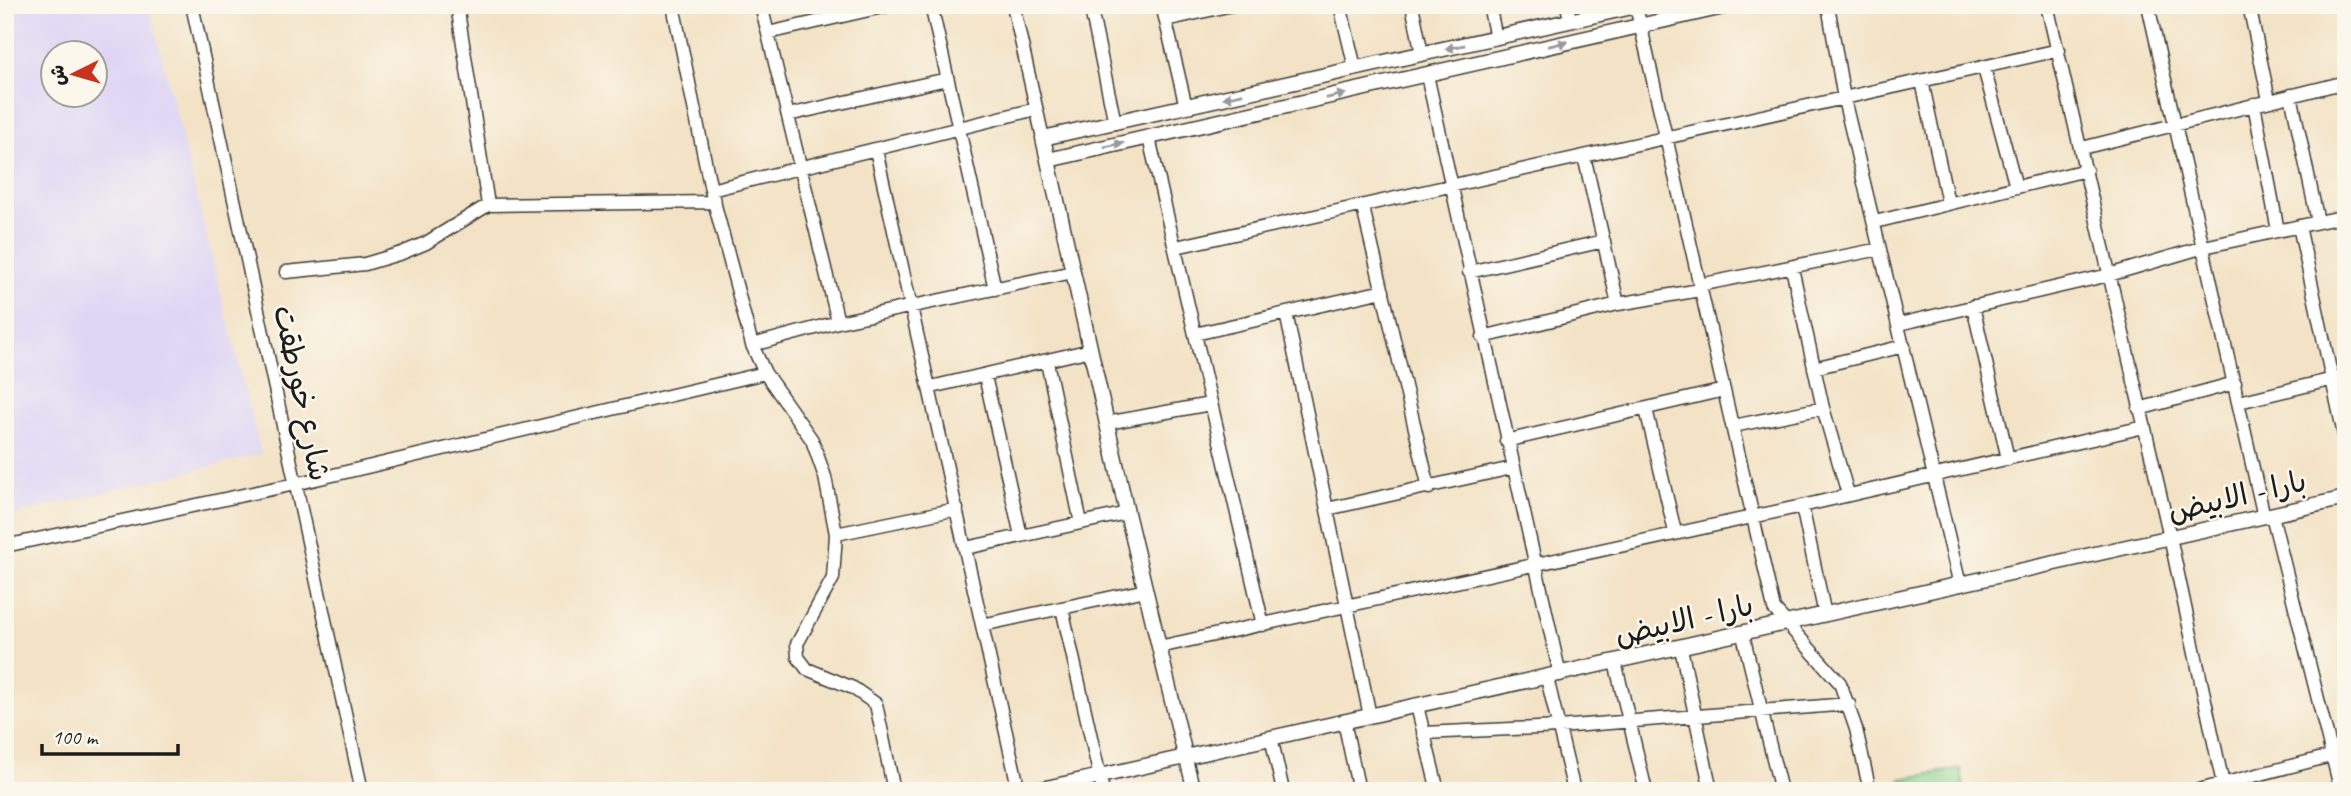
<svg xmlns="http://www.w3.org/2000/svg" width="2351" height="796" font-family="Caveat,'Playpen Sans Arabic',sans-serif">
<rect width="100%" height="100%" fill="#fbf7ec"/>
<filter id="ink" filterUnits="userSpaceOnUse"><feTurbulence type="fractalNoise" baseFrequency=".0143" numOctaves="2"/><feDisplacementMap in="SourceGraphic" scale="14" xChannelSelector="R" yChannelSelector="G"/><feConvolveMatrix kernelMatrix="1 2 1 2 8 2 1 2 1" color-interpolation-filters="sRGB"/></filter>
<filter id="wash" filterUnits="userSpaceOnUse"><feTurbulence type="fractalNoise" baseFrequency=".00686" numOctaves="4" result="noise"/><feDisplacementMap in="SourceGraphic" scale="28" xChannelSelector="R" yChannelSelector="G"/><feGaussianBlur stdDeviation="1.57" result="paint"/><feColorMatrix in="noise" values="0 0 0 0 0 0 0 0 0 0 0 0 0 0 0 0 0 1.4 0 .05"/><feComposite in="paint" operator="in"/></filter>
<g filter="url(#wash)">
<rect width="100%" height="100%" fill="#f3e2c5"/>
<path fill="#ded5f5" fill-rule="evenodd" d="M5 5H149L261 454 5 517ZM52 52H94V94H52Z"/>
<path fill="#88d38f" stroke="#527856" stroke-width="2" d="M1961 769 1964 791H1903L1901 779Z"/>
</g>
<g filter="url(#ink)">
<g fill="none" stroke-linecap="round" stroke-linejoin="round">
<g stroke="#3c3a35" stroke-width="15">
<path id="minor" d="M192 5 362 791
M457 5 488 205
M673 5 711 190 752 345 765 373 812 440 825 477 836 534 833 578 797 644 798 657 807 669 853 688 876 704 894 791
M761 5 838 322
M931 5 995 289
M1013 5 1043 138
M1090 5 1115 123
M1162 5 1186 107
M1340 5 1355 68
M1412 5 1422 54
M1489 5 1496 38
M1567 5 1570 20
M1828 5 1844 99 1960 585
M2047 5 2170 537 2223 784
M2148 5 2264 517
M2249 5 2269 100
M1636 6 1774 609 1840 683 1856 729 1870 791
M1166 20 1232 5
M768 33 891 5
M1984 68 2016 187
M1427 75 1560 675
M1922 81 1948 203
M2291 95 2318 222
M2254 104 2278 231
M788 115 947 79
M1149 138 1263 625
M2082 148 2346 82
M876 150 1019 791
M1584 156 1618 304
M711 190 1036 109
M1363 208 1429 488
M1875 222 2086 170
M2299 226 2346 444
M1176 247 2059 50
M1792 268 1823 408 1848 494
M286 272 365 264 402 253 426 243 488 205 715 202
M1469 272 1604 241
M1699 285 1880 249
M1973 306 2008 459
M1286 313 1370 716
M1899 324 2109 275 2204 247 2346 216
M1195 334 1383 291
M1483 337 1618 304 1700 290
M752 345 838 322 1073 272
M1047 362 1081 523
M1814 368 1904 346
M985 376 1021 536
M931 387 1091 350
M2239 402 2346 376
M1646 409 1675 532
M2139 409 2235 383
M1107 423 1210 404
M1733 426 1823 408
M1506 441 1724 390
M1802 506 1825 615
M1327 509 1512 468
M2272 515 2341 791
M836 534 957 509
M5 546 295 484 765 373
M966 548 1127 513
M1062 608 1103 791
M982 625 1146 590
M1743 635 1781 791
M1159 647 1802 506 2144 427
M1681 648 1711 791
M1615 662 1646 791
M1547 678 1574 791
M1417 706 1438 791
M1344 721 1359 791
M1423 733 1559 727 1849 704
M1271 737 1283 791
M1185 755 1194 791
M2195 791 2346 752"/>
</g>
<g stroke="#3c3a35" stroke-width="17">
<path id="major" d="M1048 160 1732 5
M1185 755 1127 513 1043 138 1641 5
M1033 791 2346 498"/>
</g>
<use href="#minor" stroke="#fff" stroke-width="12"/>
<use href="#major" stroke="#fff" stroke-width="14"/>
</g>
<defs><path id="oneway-solid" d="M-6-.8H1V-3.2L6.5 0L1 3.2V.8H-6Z" transform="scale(1.75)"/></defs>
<g fill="#999">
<use href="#oneway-solid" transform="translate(1558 44) rotate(-13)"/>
<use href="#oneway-solid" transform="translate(1455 47) rotate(168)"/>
<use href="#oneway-solid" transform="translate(1233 96) rotate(167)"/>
<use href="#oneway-solid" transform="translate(1336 96) rotate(-13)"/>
<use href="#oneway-solid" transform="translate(1114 145) rotate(-12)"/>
</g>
</g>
<g text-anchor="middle" stroke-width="5" stroke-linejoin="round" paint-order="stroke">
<g font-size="30" fill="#1c1c1c" stroke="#fbf7ec">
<text transform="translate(302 393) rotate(78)" y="10">شارع خورطقت</text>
<text transform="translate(2237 496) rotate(-13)" y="10">بارا - الابيض</text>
<text transform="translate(1684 620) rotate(-13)" y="10">بارا - الابيض</text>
</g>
</g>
<rect width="2351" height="796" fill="none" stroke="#fbf7ec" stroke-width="28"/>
<g transform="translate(74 74) rotate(265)"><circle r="33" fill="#fbf7ec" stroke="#a29f99" stroke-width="2"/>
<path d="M0-5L12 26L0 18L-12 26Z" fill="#c8321e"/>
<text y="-10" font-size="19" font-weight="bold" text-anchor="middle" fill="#1c1c1c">ش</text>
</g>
<path d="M42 744v10h136v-10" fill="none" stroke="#1c1c1c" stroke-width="3.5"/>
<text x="52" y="744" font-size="21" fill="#1c1c1c" stroke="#fbf7ec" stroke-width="5" paint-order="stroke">100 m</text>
</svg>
